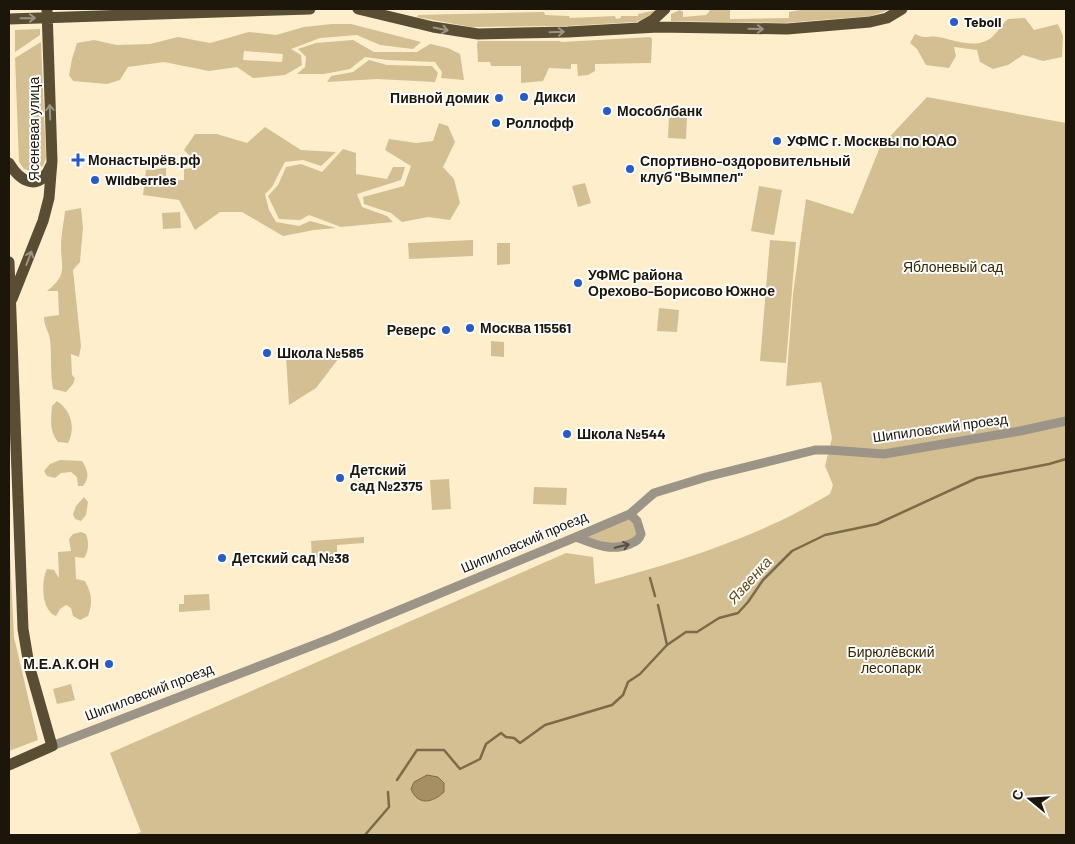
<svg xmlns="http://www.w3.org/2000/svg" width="1075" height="844" font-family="Barlow,sans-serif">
<rect width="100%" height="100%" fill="#feeecb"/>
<path fill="#d4bf93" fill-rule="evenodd" d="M710 9H730V19L789 18V12L800 10 801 9H892L871 16 784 23 671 21V14L680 10 683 12V17L706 15 709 12Z
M657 10 652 15 636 22 567 26 471 27 417 17 418 15 544 12 545 15 569 16 570 18 615 16 616 19 621 18V16H638V14Z
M1025 18 1034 30 1058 24 1063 36 1062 57 1043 61 1023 55 1008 65 993 69 980 62 977 50 954 47 956 56 949 68 926 65 917 49 910 43 915 34C927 40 928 35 938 37 955 40 977 50 992 37 998 32 1002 24 1008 19Z
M332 24H351L421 42 413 49 380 45 357 35 320 38 291 49 301 55 302 65 285 75 253 78 237 67 209 71 164 62 128 67 120 80 107 84 73 81 69 75 72 59 77 43 94 40 117 45 150 44 178 37 210 43 249 32 276 35 304 27ZM244 51 283 54 282 62 243 60Z
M40 29V35L15 52V30Z
M650 37 652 39 651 63 595 64V71L588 75 578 76 577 64H571V69L549 68 543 81 521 83V66H491L490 62H478L477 44 478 41H559L562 42Z
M353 40 374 52H417L430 44 448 48 460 54 464 80 441 78 442 72 435 62 388 60 365 57 350 69 324 74H297L305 67 306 57 298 49 316 43Z
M41 42 46 158 43 166 33 172 24 169 19 162 15 58Z
M369 60 387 65 432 66 438 73 435 82 377 79 327 82 331 76 353 72Z
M927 97 1066 123V835H134L141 832 110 753 566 553 593 557 595 584C658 568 720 549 780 521 797 513 814 503 830 494L833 485 825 466 832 438 821 382 786 386 793 294 806 199 853 214 880 147Z
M669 115 687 116 686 139 668 138Z
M439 123 448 126 455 142 443 167 454 179 460 203 450 220 428 217 402 222 391 213 364 204 363 197 404 186 411 166 385 150 389 139 416 143 433 141Z
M265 127 301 150 336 152 321 166 303 160 285 162 272 187 265 194 269 210 276 222 299 226 310 221 336 228 314 230 283 236 242 212H220L195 230 179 200 143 195 146 170 166 168V180H184V169L192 168 194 160 184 150 195 134H217L247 143Z
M343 149 356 153V174L387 179 393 167H405L401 180 357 194 362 207 387 216 393 222 341 227 309 215 300 220 279 219 268 196 278 185 286 167 301 164 322 172Z
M585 183 591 203 578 207 572 186Z
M759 186 782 190 774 235 751 231Z
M81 208 83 228 80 262 73 270 81 346 79 357 71 354 72 375 75 378 73 384 66 392 53 389C50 373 52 357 50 340 49 331 44 327 44 317L59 315 58 291H47C68 274 61 269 61 246 61 235 64 222 65 211Z
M180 212 181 228 163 229 162 213Z
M473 240V256L409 259 408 243Z
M770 240 796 242 786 363 760 361Z
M497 243H510V264L497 265Z
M659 308 679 310 677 332 657 331Z
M491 341 504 342V357L491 356Z
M342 354 316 388 289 405 286 356Z
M57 401C71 410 76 428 68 443L58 442C49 430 51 420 52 406Z
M60 460 82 461C88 470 90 477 83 486H78L77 477 71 472 61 473 55 478 47 476 44 471 50 464Z
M449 479 451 509 432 510 430 480Z
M534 487 567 488 566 505 533 504Z
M84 497 88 502 86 515 81 521 75 519 73 514 76 506Z
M627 515 641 534 623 547 576 537Z
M81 532 86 534C89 542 89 551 84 558L75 557 76 579 85 581C92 594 93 602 88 616L80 620 73 616 71 608 66 605 60 609 56 616C41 611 41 581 47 569L54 570 59 578 58 552 71 551 69 539 73 534Z
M9 533 14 637 38 740 9 751Z
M364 537V543L337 545V556L312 558 311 541Z
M209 594 210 610 179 612V604H184V595Z
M71 684 75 700 57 704 53 689Z"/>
<path fill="#a58f63" stroke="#7c6b48" d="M427 775 438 777 444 783V792C432 803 418 806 411 789L414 782Z"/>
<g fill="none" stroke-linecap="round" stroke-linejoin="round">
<path stroke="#7c6b48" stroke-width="2.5" d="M650 578 655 596
M658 605 667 645
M397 780 417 750H444L460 769 480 759 486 744 501 733 506 737 514 738 520 743 545 725 612 705 623 695 628 682 640 674 667 645 686 632H697L719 618 738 613 748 602 763 580 792 551 825 535 877 524 977 478 1049 464 1066 459
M365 835 389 807 388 792"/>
<path stroke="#9c9587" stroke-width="9" d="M576 537C594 544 611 552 630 544 636 541 639 540 641 534L637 521 630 514
M52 746 332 638 576 537 630 514 654 493 706 477 815 450H829L884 454 1020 431 1066 421"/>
<path stroke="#594d34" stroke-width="11" d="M358 9 433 27 478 34 568 32 658 27 787 29 870 22 887 18 902 9
M9 19 310 9
M642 26 653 20 665 9
M9 163C21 183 40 192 51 165
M9 262 23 629 29 665 52 746 9 765
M12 299 43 221 49 198 52 161 47 9"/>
</g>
<defs><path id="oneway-shaft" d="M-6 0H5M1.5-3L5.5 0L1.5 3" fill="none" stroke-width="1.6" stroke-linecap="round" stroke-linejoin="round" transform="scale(1.25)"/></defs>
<g stroke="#9b9384">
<use href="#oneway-shaft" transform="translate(28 18) rotate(-1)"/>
<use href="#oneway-shaft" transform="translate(441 29) rotate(11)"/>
<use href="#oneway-shaft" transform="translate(756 29) rotate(1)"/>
<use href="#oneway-shaft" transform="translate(557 32) rotate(-2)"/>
<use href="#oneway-shaft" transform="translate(50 112) rotate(-92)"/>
<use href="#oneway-shaft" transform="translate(29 258) rotate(-69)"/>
</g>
<use stroke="#564f42" href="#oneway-shaft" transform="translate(622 546) rotate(-13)"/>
<g fill="#265cca" stroke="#fdfdfd" stroke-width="2">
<circle cx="954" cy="22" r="5"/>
<circle cx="524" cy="97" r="5"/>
<circle cx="499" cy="98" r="5"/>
<circle cx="607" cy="111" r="5"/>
<circle cx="496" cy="123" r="5"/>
<circle cx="777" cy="141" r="5"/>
<path d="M75.5 152.5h5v5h5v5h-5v5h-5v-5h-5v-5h5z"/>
<circle cx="630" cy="169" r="5"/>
<circle cx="95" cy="180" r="5"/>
<circle cx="578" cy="283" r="5"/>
<circle cx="470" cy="328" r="5"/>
<circle cx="446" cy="330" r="5"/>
<circle cx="267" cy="353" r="5"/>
<circle cx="567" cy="434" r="5"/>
<circle cx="340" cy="478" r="5"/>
<circle cx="222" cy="558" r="5"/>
<circle cx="109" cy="664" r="5"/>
</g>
<g text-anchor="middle" stroke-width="4" stroke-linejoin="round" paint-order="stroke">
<g font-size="14" font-weight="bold" fill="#1c160a" stroke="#fdfdfd" text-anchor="start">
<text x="964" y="27">Teboil</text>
<text x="534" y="102">Дикси</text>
<text x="489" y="103" text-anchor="end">Пивной домик</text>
<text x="617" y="116">Мособлбанк</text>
<text x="506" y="128">Роллофф</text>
<text x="787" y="146">УФМС г. Москвы по ЮАО</text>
<text x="88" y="165">Монастырёв.рф</text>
<text x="640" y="166">Спортивно-оздоровительный<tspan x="640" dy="16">клуб "Вымпел"</tspan></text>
<text x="105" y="185">Wildberries</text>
<text x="588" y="280">УФМС района<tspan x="588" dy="16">Орехово-Борисово Южное</tspan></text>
<text x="480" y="333">Москва 115561</text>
<text x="436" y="335" text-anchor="end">Реверс</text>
<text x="277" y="358">Школа №585</text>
<text x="577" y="439">Школа №544</text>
<text x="350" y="475">Детский<tspan x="350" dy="16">сад №2375</tspan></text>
<text x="232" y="563">Детский сад №38</text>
<text x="99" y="669" text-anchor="end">М.Е.А.К.ОН</text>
</g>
<g font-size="14" fill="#1c160a" stroke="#fdfdfd">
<text transform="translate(34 129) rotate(-90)" y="5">Ясеневая улица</text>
<text transform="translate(940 428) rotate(-8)" y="5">Шипиловский проезд</text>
<text transform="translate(524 542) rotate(-23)" y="5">Шипиловский проезд</text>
<text transform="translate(149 692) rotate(-21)" y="5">Шипиловский проезд</text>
</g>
<g font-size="14" fill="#372700" stroke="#fdfdfd">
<text x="953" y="272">Яблоневый сад</text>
<text x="891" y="657">Бирюлёвский<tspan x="891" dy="16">лесопарк</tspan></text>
</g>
<g font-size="15" font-style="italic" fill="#664f18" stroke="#fdfdfd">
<text transform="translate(750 580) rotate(-48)" y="5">Язвенка</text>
</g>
</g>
<rect width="1075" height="844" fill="none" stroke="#1c160a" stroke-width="20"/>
<g transform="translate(1030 799) rotate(288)" stroke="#fdfdfd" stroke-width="4" paint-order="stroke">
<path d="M0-4L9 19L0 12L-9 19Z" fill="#1c160a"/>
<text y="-8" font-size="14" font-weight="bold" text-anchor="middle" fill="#1c160a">С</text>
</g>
</svg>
